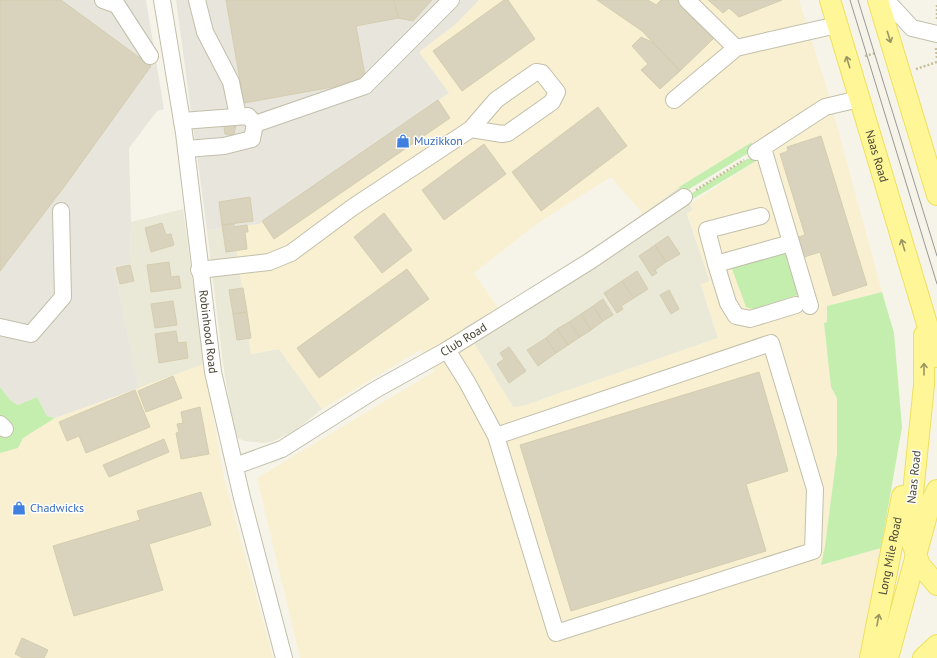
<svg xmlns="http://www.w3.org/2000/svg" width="937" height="658" font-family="'PT Sans',sans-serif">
<rect width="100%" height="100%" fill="#f6f4e9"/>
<path fill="#eae8d6" d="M679 187 686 203 690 204 693 210 687 214 710 282 701 285 718 338 523 406 513 407 464 327 545 281 626 226Z
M183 209 204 364 139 388 114 267 130 262 131 222Z
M247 225 248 232 245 233 247 249 237 251 251 354 279 349 322 409 296 430 272 442 263 443 244 441 238 438 234 432 223 363 207 230Z"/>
<path fill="#f9f0d2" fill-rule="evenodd" d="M479 0H799L827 89 882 292 827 306 831 387 837 398V453L825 546 821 565 881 548 860 658H300L257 478 435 371 420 350 322 409 279 349 251 354 237 251 247 249 245 232H248L247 225 259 224 449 93 419 52 456 24ZM752 142 756 161 690 204 693 210 687 213 710 281 701 284 718 338 523 406 513 407 464 327 498 308 474 273 538 223 611 177 643 214 679 187Z
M204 364 224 478 273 658H0V453L18 448 22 438 55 418Z"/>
<path fill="#e8e5dd" d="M0 0H146L164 109 157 111 129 148 131 222 130 263 114 267 139 388 55 418 47 416 37 397 18 405 10 400 0 388Z
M176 0H479L456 24 419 52 449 93 259 224 207 230Z"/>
<path fill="#c4eeae" d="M752 142 750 152 681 194 679 187Z
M753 158 756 161 686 203V197L747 159Z
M790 249 801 294 753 309 746 307 732 269 733 263Z
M882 292 894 333 902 427 881 548 821 565 825 546 837 453V398L831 387 824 323 827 322V306Z
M0 387 10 400 18 405 37 397 47 416 55 418 23 438 18 448 0 453Z"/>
<path fill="#d9d3bd" stroke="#d4cdaf" d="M0 0H61L151 66 64 187 0 271Z
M226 0H394L398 18 356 26 366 81 244 103Z
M394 0H432L413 21 398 18Z
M504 0H508L535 39 462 91 433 51Z
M597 0H648L656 5 661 0H677L714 38 680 71 642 31Z
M708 0H782L739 17 729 8 723 13Z
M641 37 654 43 680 71 660 89 641 70 648 64 632 46Z
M438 100 450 118 274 239 262 221Z
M598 107 627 146 541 211 512 172Z
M225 124 236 125 234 134 229 135 225 134 224 127Z
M821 136 867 285 833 296 820 252 801 258 795 238 805 235 780 154 788 151 787 147Z
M484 144 506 174 444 220 422 190Z
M250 197 253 221 222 225 219 202Z
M384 213 412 250 382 273 354 237Z
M162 223 166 235 171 234 174 245 151 252 145 228Z
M234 224V227L247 225 248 232H245L247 249 226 252 222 225Z
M668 236 680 254 666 262 655 245Z
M655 245 666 262 655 270 657 273 652 276 639 256Z
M169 262 171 277 179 276 181 288 151 292 147 265Z
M130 265 134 281 120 284 116 268Z
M407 269 429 299 319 378 297 348Z
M637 271 648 289 634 298 622 281Z
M622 281 634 298 621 306 623 309 617 313 604 293Z
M243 288 247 312 233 314 229 290Z
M669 290 679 309 671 314 660 295Z
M603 299 613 315 603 321 593 306Z
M173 301 177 325 155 328 151 304Z
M593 306 603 321 591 330 581 314Z
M247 312 251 338 237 340 233 314Z
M581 314 591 330 580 337 569 322Z
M569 322 580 337 568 345 557 329Z
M557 329 568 345 556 353 546 338Z
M176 331 178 343 186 342 188 358 159 363 155 334Z
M546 338 556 353 538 366 527 350Z
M509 347 526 371 509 383 497 364 504 359 500 353Z
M759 372 788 471 746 484 766 551 571 611 520 445Z
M173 376 182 398 146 412 138 391Z
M135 390 150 427 86 453 79 436 67 441 59 422Z
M200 407 209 454 181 459 176 433 179 432 177 424 183 423 181 412Z
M164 439 169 452 109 477 103 465Z
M201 492 211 525 149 544 163 590 74 616 53 546 140 520 137 511Z
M22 638 48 650 44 658H23L15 654Z"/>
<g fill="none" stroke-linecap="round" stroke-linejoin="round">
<g stroke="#c2bfaa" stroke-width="18">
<g id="minor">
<path d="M103 0 117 5 150 56"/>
<path id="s1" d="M162 0 184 133 213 372 242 498 284 658"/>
<path d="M197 0 205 32 231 82 238 116"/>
<path d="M687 0 736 48"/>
<path d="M886 0 912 28 937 34"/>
<path d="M674 100 736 48 837 25"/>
<path d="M182 121 248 116 255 124 252 139 224 146 186 149"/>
<path d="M255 124 365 86 451 0"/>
<path d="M763 148 810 306"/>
<path d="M756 152 825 107 859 99"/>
<path d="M761 216 707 230 716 264 791 243"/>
<path d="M716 264 728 303 736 316 750 319 796 305"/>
<path d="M199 270 269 262 291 253 353 207 471 129 496 100 536 72 542 73 557 92 552 102 508 133 502 134 471 129"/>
<path d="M0 327 31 334 63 297 61 211"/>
<path d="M447 350 467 382 496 436 556 633 813 551 815 489 771 343 496 436"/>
<path d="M0 424 5 429"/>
<path id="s2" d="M235 466 282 449 375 390 447 350 590 261 684 197"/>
</g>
</g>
<g stroke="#efe05d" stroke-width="22">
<g id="major">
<path id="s3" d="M830 0 937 357"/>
<path d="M878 0 937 195"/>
<path d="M924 335V385L911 513V540L920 565 937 585"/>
<path id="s4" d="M870 658 902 496"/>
<path d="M888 658 930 504 937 490"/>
<path d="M923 658 937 645"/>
</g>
</g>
<path stroke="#c6bf9a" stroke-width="2.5" stroke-dasharray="2 2" stroke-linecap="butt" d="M937 19V4
M936 48 937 59
M865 56 876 53
M916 69 937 62
M696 190 744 160"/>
<use href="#minor" stroke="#fff" stroke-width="16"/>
<use href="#major" stroke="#fff698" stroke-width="20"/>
<path stroke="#989898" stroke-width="1" d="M850 0 937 284
M858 0 937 256"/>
</g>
<defs><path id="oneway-shaft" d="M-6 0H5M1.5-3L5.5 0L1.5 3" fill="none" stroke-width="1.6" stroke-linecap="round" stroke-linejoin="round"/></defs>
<g stroke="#9b9562">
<use href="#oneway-shaft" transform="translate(889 37) rotate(73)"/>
<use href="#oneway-shaft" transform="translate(848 62) rotate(-107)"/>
<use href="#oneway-shaft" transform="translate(903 245) rotate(-107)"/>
<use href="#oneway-shaft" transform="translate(924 369) rotate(-90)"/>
<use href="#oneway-shaft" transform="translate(878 620) rotate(-79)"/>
</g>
<defs>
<g id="shop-bare" transform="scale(1.08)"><path d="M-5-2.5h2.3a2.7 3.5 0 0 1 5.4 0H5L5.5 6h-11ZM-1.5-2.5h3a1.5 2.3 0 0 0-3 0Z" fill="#3f7fe0" stroke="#fff" stroke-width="2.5" paint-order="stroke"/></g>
</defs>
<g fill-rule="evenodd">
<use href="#shop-bare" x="403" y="141"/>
<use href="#shop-bare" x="19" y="508"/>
</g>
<g text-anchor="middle" stroke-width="3" stroke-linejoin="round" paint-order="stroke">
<g font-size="12" fill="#366cbe" stroke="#fff" text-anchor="start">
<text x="414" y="145">Muzikkon</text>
<text x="30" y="512">Chadwicks</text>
</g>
<g font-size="12" fill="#4a4636" stroke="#fff">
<text dy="4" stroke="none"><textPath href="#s3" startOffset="163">Naas Road</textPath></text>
<text dy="4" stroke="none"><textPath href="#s1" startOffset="335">Robinhood Road</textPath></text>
<text dy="4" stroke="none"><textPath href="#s2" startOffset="262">Club Road</textPath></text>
<text transform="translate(914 477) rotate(-84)" y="4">Naas Road</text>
<text dy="4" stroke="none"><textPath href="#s4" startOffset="104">Long Mile Road</textPath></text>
</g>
</g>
</svg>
